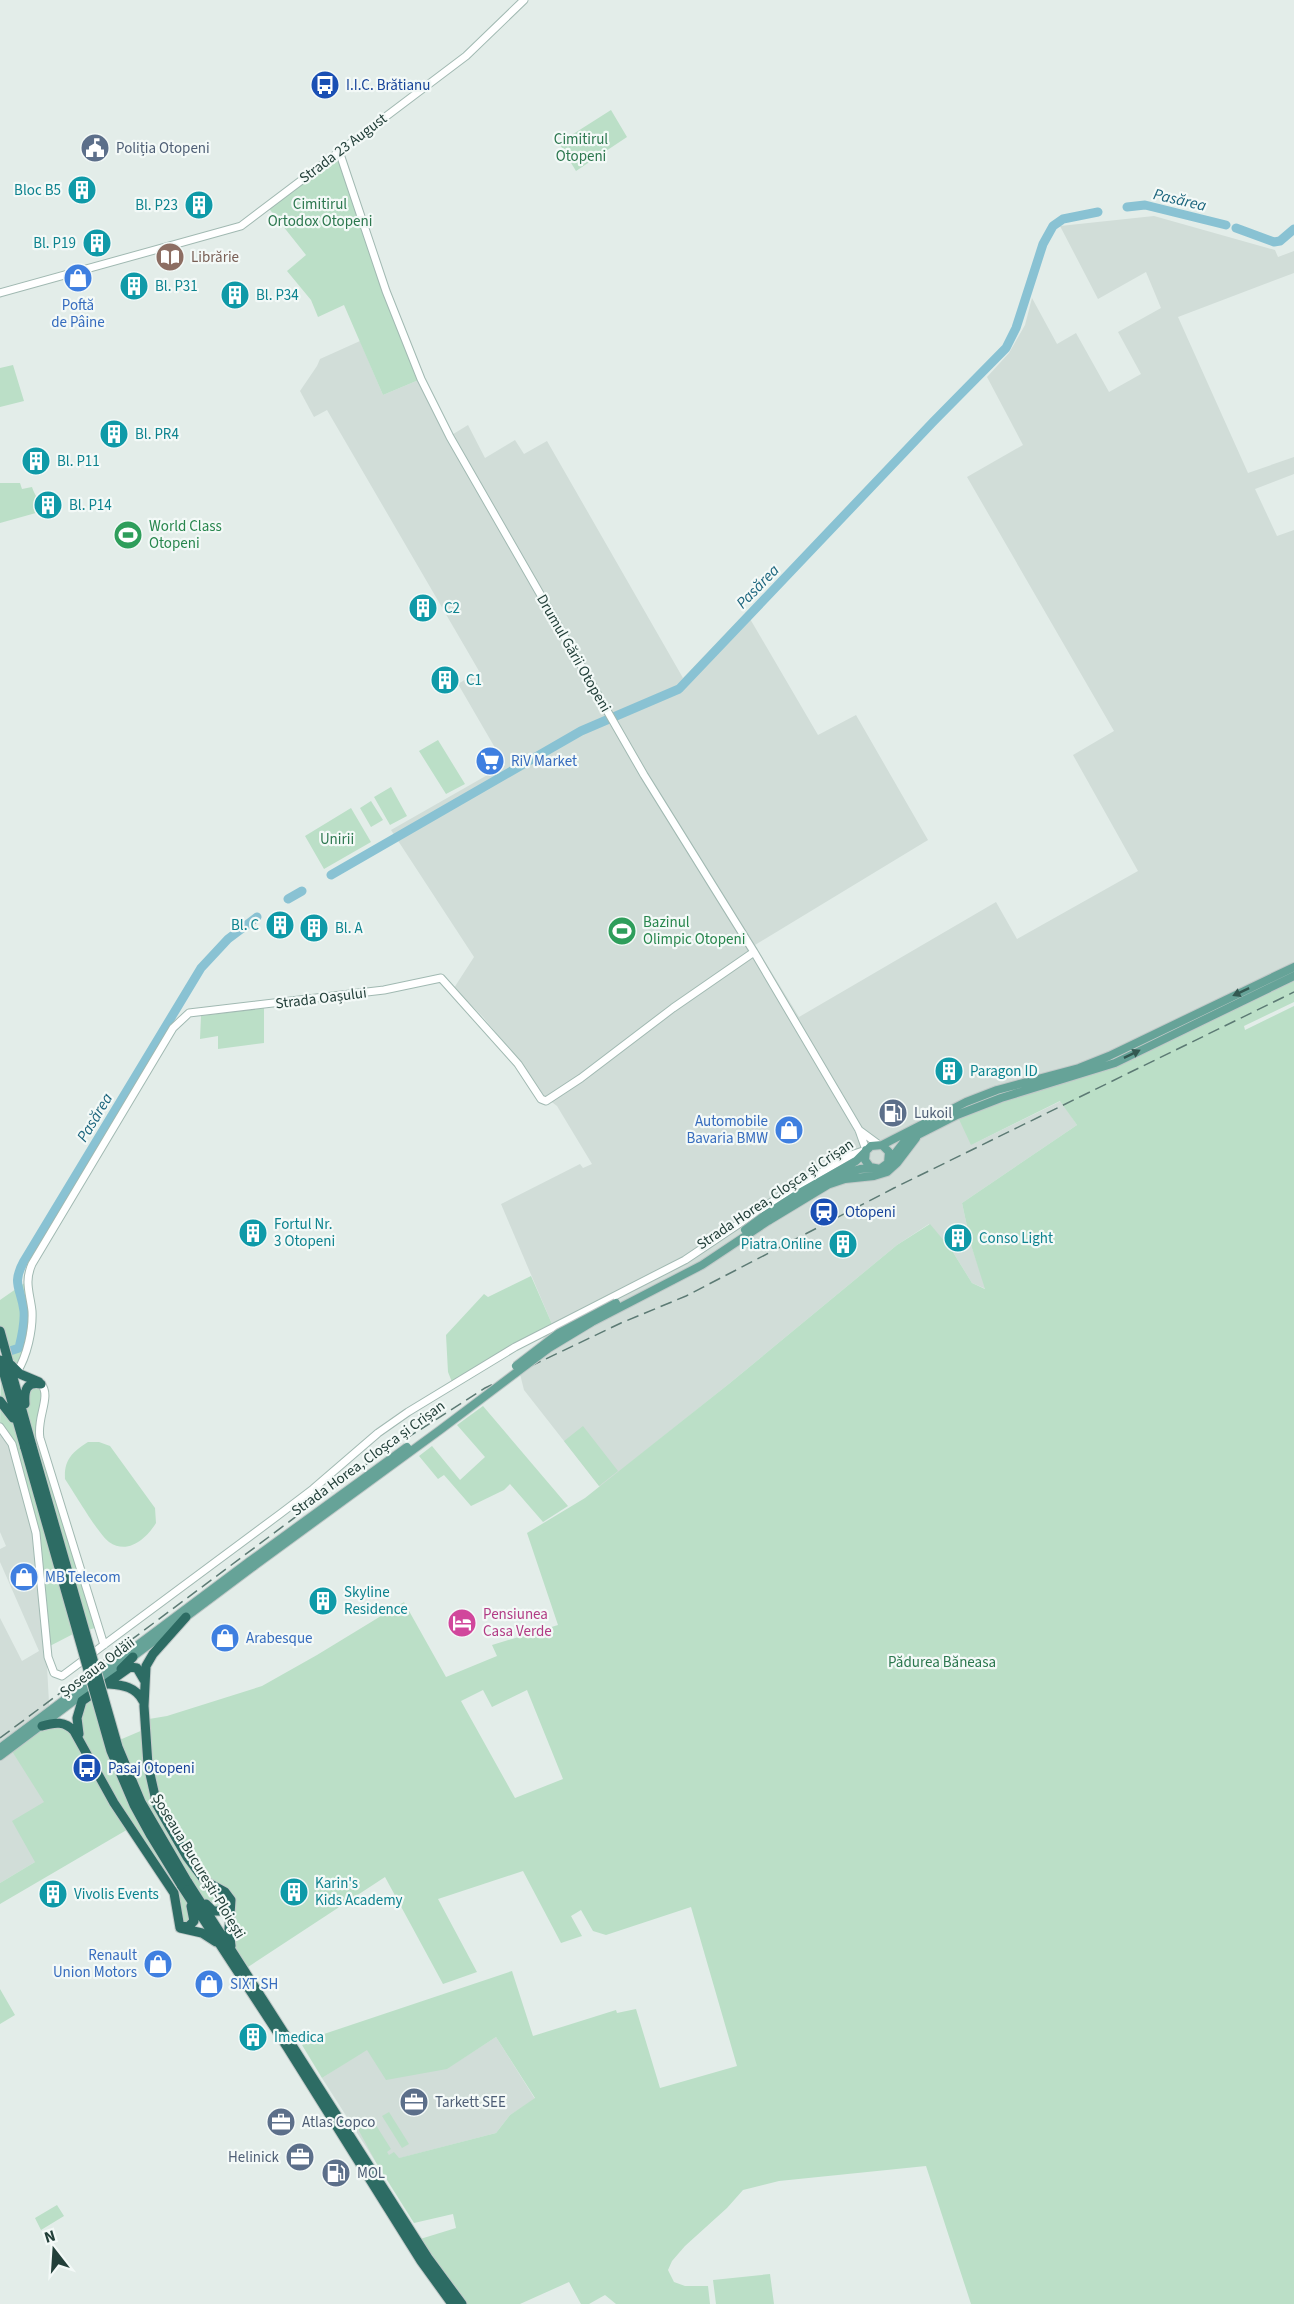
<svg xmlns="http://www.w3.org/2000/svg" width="1294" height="2304" font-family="'Source Sans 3',sans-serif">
<rect width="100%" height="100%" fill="#e3ede9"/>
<path fill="#d1ddd8" d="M1154 216 1275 250 1278 257 1294 251V273L1178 317 1248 473 1294 457V474L1255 489 1277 536 1294 530V976L971 1145 1061 1101 1077 1125 962 1203 971 1245 986 1289 972 1283 951 1249 929 1224 897 1245 730 1383 600 1487 524 1390 519 1370 548 1332 552 1324 501 1204 580 1164 583 1168 592 1164 557 1106 544 1096 523 1066 483 1017 454 988 474 957 391 830 505 765 458 684 479 671 327 410 314 417 300 391 317 366 320 359 360 341 383 395 421 379 450 436 468 425 485 458 515 440 524 454 547 441 683 678 746 612 818 735 856 715 928 840 755 945 799 1017 996 902 1017 939 1138 871 1073 755 1114 731 967 477 1023 445 987 377 1009 353 1025 325 1032 298 1057 344 1076 333 1109 392 1141 374 1118 332 1161 308 1146 272 1098 299 1060 226Z
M0 1427 7 1434 33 1520 46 1648 50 1721 44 1802 35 1862 0 1883V1618L22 1661 39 1651 0 1562V1549L6 1546 0 1532Z
M496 2037 535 2099 510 2115 496 2133 377 2164 322 2078 367 2049 446 2069Z"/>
<path fill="#bbdfc7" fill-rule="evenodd" d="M611 110 627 137 576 171 559 143Z
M339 151 421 379 383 395 344 305 318 317 311 300 287 271 306 255 267 206Z
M13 365 24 401 0 407V368Z
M0 483H20L22 489 32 487C35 496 40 502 43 511L0 523Z
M438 740 465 784 446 794 419 751Z
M391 787 407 816 390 825 374 797Z
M371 801 383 820 371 827 360 808Z
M351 808 371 842 324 869 305 836Z
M1294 976V1002L1244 1026 1245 1030 1294 1006V2304H971L926 2166 779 2181 743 2190 727 2208 685 2246 672 2261 668 2270 674 2282 685 2286H708L710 2304H616L605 2295 589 2304H581L569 2282 520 2304H462L417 2240 456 2228 453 2214 414 2223 377 2164 359 2131V2125L369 2118H376L374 2122 391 2149 387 2152 389 2155 394 2152 399 2158 496 2133 510 2115 535 2098 496 2037 447 2069 386 2080 367 2050 322 2078 302 2045 318 2036 512 1971 533 2036 616 2010 617 2013 636 2009 660 2088 737 2066 691 1907 606 1935 593 1931 581 1910 571 1916 582 1936 561 1943 523 1871 438 1899 477 1972 443 1984 385 1877 245 1969 231 1948 225 1908H209L158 1832 117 1741 143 1730V1720L167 1716 262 1686 317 1655 404 1602 446 1677 497 1656 492 1645 558 1625 527 1533 585 1498 730 1383 897 1245 930 1224 951 1249 972 1283 985 1289 971 1245 962 1203 1077 1125 1060 1101 971 1145 957 1115 1085 1074ZM483 1690 492 1707 527 1690 563 1779 515 1798 461 1701Z
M264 1008V1043L218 1049V1036L200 1039 201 1016Z
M531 1276 552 1324 452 1382 448 1372 446 1335 484 1294 488 1297Z
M26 1282 31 1325 17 1372 0 1331V1300Z
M1 1377 77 1632 46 1648 40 1554 12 1444 0 1427Z
M43 1385 38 1425 98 1627 85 1631 26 1425 24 1395 27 1386Z
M483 1406 568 1506 543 1522 510 1484 504 1490 471 1506 444 1475 438 1479 419 1456 432 1446 460 1480 485 1457 457 1425Z
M583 1426 618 1471 599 1486 564 1441Z
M88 1442H99L110 1446 155 1508 156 1523C146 1539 128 1555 109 1542 99 1535 73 1491 65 1479 64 1460 72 1452 88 1442Z
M94 1694 187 1895 194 1914 185 1927 177 1902 130 1828 0 1904V1883L35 1862 12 1821 44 1802 10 1748 42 1726 58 1722 85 1746C80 1724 77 1711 94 1694Z
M0 1989 15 2015 0 2024Z
M389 2112 409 2144 402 2148 382 2116Z
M57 2205 64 2216 41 2230 35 2218Z
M770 2274 774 2304H716L713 2280Z"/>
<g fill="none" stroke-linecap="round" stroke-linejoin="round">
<path stroke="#89c2d3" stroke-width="9" d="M1127 207 1145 205 1226 225
M1236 228 1274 242 1280 241 1294 229
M331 875 581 731 679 689 933 422 1006 348 1016 328 1043 244 1053 226 1063 219 1098 212
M288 899 302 891
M10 1351 19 1348C22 1336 25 1323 24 1311 21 1287 11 1285 24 1261L201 968 228 939 257 917"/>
<g stroke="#a1b9b2" stroke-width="9">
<path id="secondary" d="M0 293 241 226 466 56 524 0
M859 1130 878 1144
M17 1372C27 1356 33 1330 32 1311 30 1293 24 1282 32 1264L173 1028 189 1013 384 990 441 978 518 1064 541 1099 546 1101 581 1078 673 1008 754 952
M41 1384C52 1396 36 1418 40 1438L104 1645
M0 1427 12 1444 36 1533 48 1657 54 1673 62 1676 280 1514 313 1489 378 1433 408 1412 515 1347 685 1260 779 1197 851 1155 866 1150 859 1130 754 952 644 775 450 437 421 379 386 291 339 151"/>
</g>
<g stroke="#c1c9c8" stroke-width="10">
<path id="primary" d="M882 1145 966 1102 997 1090 1079 1068 1109 1056 1294 967
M890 1160 904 1142 957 1115 1001 1098 1115 1063 1294 976
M827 1185 845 1179 874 1176 887 1172 897 1163 916 1138
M764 1216 796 1195 856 1161 871 1146 882 1145 889 1152 888 1163 880 1169 870 1167 865 1160 866 1150
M768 1221 849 1172 860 1169 873 1168
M0 1748 250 1561
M0 1756 254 1566"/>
</g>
<g stroke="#c1c9c8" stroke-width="11">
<path id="highway" d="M0 1331 32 1446
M0 1360 25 1448
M11 1365 20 1374 39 1382
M0 1401 13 1418
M25 1404C24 1391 26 1381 41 1384
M186 1617 153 1654 146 1666 144 1706 148 1765 157 1805 187 1857 205 1881 225 1892 231 1900 229 1929 231 1946
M121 1669 133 1657
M109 1684C123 1685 136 1687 143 1701
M42 1726C55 1722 65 1721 74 1731L114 1803 174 1893 180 1928 202 1933 216 1942
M79 1734 77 1718 82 1701 130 1667 137 1668 144 1680
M187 1881 428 2258 462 2304
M181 1885 287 2047 421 2261 452 2304
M206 1904 213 1911H220L227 1905V1897
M181 1926 188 1927 194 1921 191 1906"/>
</g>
<use href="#secondary" stroke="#fff" stroke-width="7"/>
<use href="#primary" stroke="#66a398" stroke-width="8"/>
<use href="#highway" stroke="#2d6c64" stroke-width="9"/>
<path stroke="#5c7a74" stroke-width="1.5" stroke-dasharray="12 6" stroke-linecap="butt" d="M0 1738 365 1465 485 1388 621 1323 686 1296 894 1188 1294 992"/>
<g stroke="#c1c9c8" stroke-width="10" stroke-linecap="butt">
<path id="primary-bridge" d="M745 1230 764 1216
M516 1366 559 1333 616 1303
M250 1561 407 1447
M254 1566 440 1430 549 1348 592 1322 702 1265 768 1221"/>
</g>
<g stroke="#c1c9c8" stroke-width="11" stroke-linecap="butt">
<path id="highway-bridge" d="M32 1446 118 1747 141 1802 187 1881
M25 1448 111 1751 134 1805 151 1836 181 1885"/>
</g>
<use href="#primary-bridge" stroke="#66a398" stroke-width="8"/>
<use href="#highway-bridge" stroke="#2d6c64" stroke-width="9"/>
</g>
<defs><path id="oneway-solid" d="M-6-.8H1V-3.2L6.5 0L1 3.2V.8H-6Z" transform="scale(1.5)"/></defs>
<g fill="#335851">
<use href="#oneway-solid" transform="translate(1241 992) rotate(155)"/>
<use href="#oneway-solid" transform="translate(1132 1054) rotate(-26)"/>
</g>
<defs>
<g id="bus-disc" transform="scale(1.5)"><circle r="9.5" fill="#1a4fb4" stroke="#f3f9f7"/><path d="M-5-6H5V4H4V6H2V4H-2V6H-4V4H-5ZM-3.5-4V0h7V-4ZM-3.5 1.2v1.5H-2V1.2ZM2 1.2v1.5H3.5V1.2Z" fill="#fff"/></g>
<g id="civic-disc" transform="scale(1.5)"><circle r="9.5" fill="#5c6f8a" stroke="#f3f9f7"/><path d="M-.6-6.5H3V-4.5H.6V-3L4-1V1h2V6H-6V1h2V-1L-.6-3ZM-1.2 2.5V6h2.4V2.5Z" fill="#fff"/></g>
<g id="building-disc" transform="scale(1.5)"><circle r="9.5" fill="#0f9aa8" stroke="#f3f9f7"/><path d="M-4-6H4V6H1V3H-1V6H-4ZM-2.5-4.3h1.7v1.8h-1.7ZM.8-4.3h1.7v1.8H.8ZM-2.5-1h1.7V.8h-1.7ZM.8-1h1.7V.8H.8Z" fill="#fff"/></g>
<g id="library-disc" transform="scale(1.5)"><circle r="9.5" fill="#8d6e63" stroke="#f3f9f7"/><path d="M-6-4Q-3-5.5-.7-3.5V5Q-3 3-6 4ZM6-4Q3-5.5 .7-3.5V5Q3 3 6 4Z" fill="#fff"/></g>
<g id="shop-disc" transform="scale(1.5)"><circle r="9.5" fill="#3f7fe0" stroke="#f3f9f7"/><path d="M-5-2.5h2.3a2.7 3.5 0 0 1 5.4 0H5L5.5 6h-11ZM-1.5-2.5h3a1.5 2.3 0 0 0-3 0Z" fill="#fff"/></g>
<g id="stadium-disc" transform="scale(1.5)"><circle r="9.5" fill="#2e9e5b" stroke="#f3f9f7"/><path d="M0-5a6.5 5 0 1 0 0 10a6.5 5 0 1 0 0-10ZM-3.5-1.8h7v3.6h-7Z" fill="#fff"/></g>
<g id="supermarket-disc" transform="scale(1.5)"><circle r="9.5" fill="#3f7fe0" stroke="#f3f9f7"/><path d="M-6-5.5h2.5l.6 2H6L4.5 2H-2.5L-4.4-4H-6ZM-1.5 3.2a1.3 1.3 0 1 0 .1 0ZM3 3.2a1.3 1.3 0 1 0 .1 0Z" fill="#fff"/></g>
<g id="fuel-disc" transform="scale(1.5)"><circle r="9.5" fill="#5c6f8a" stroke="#f3f9f7"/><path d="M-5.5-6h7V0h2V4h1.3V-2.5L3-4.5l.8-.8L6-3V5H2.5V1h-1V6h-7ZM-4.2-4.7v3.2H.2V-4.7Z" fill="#fff"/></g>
<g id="station-disc" transform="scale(1.5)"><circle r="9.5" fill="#1a4fb4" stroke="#f3f9f7"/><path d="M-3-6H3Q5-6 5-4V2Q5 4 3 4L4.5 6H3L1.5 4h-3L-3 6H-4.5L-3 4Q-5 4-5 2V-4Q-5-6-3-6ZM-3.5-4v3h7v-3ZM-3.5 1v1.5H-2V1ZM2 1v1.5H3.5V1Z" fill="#fff"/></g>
<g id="hotel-disc" transform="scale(1.5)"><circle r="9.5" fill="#d1479c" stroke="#f3f9f7"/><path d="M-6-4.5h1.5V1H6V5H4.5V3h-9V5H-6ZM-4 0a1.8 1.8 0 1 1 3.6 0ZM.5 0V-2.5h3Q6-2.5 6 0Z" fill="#fff"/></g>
<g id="office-disc" transform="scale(1.5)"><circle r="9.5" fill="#5c6f8a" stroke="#f3f9f7"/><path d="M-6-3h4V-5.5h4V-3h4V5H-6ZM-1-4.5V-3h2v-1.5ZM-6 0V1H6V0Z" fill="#fff"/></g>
</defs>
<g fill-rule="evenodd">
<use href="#bus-disc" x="325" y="85"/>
<use href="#civic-disc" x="95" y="148"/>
<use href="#building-disc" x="82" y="190"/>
<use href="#building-disc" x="199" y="205"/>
<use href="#building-disc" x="97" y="243"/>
<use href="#library-disc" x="170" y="257"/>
<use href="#shop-disc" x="78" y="278"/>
<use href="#building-disc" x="134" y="286"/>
<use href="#building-disc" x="235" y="295"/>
<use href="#building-disc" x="114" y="434"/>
<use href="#building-disc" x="36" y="461"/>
<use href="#building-disc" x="48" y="505"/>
<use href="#stadium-disc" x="128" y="535"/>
<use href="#building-disc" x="423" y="608"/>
<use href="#building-disc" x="445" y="680"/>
<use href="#supermarket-disc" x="490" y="761"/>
<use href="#building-disc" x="280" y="925"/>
<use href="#building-disc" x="314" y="928"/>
<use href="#stadium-disc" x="622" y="931"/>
<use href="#building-disc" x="949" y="1071"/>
<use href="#fuel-disc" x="893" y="1113"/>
<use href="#shop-disc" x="789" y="1130"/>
<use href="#station-disc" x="824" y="1212"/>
<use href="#building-disc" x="253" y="1233"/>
<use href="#building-disc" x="958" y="1238"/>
<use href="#building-disc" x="843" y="1244"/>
<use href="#shop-disc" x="24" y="1577"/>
<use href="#building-disc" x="323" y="1601"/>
<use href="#hotel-disc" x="462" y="1623"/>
<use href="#shop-disc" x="225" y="1638"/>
<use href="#bus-disc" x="87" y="1768"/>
<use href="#building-disc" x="294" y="1892"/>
<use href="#building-disc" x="53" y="1894"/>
<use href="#shop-disc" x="158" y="1964"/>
<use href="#shop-disc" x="209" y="1984"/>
<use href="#building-disc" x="253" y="2037"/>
<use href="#office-disc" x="414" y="2102"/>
<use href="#office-disc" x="281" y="2122"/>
<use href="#office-disc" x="300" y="2157"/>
<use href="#fuel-disc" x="336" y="2173"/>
</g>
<g text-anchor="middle" stroke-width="4.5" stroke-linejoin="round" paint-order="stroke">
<g font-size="15" fill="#164399" stroke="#f3f9f7" text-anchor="start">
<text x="346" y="90">I.I.C. Brătianu</text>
<text x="845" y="1217">Otopeni</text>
<text x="108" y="1773">Pasaj Otopeni</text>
</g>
<g font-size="15" fill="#2b774e" stroke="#f3f9f7">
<text x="581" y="144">Cimitirul<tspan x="581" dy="17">Otopeni</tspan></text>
<text x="320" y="209">Cimitirul<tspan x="320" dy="17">Ortodox Otopeni</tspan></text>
<text x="337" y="844">Unirii</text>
<text x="942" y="1667">Pădurea Băneasa</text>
</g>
<g font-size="15" fill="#4e5e75" stroke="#f3f9f7" text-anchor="start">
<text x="116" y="153">Poliția Otopeni</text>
<text x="914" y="1118">Lukoil</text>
<text x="435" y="2107">Tarkett SEE</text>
<text x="302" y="2127">Atlas Copco</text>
<text x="279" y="2162" text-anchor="end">Helinick</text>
<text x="357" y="2178">MOL</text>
</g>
<g font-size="15" fill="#223f39" stroke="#f3f9f7">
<text transform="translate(343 148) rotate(-37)" y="5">Strada 23 August</text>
<text transform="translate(574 653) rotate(60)" y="5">Drumul Gării Otopeni</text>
<text transform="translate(321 998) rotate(-7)" y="5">Strada Oașului</text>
<text transform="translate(775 1194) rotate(-34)" y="5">Strada Horea, Cloșca și Crișan</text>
<text transform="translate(368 1458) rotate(-36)" y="5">Strada Horea, Cloșca și Crișan</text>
<text transform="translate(97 1667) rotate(-37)" y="5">Șoseaua Odăii</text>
<text transform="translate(199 1866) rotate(59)" y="5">Șoseaua București-Ploiești</text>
</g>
<g font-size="15" fill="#0d838f" stroke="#f3f9f7" text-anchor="start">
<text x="61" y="195" text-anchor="end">Bloc B5</text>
<text x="178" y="210" text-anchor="end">Bl. P23</text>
<text x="76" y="248" text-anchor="end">Bl. P19</text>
<text x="155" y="291">Bl. P31</text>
<text x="256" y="300">Bl. P34</text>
<text x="135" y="439">Bl. PR4</text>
<text x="57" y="466">Bl. P11</text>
<text x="69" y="510">Bl. P14</text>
<text x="444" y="613">C2</text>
<text x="466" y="685">C1</text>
<text x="259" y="930" text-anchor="end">Bl. C</text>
<text x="335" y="933">Bl. A</text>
<text x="970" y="1076">Paragon ID</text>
<text x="274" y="1229">Fortul Nr.<tspan x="274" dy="17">3 Otopeni</tspan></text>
<text x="979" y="1243">Conso Light</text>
<text x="822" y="1249" text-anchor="end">Piatra Online</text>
<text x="344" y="1597">Skyline<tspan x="344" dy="17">Residence</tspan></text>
<text x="315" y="1888">Karin's<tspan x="315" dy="17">Kids Academy</tspan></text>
<text x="74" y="1899">Vivolis Events</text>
<text x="274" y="2042">Imedica</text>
</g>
<g font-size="15" fill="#785e54" stroke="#f3f9f7" text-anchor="start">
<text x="191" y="262">Librărie</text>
</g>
<g font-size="15" fill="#366cbe" stroke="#f3f9f7" text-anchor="start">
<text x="78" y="310" text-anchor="middle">Poftă<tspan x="78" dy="17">de Pâine</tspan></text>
<text x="511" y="766">RiV Market</text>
<text x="768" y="1126" text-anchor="end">Automobile<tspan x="768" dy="17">Bavaria BMW</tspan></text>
<text x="45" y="1582">MB Telecom</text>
<text x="246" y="1643">Arabesque</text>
<text x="137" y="1960" text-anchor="end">Renault<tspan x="137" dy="17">Union Motors</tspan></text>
<text x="230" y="1989">SIXT SH</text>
</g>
<g font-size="15" fill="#27864d" stroke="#f3f9f7" text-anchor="start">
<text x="149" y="531">World Class<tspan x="149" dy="17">Otopeni</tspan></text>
<text x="643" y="927">Bazinul<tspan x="643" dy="17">Olimpic Otopeni</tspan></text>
</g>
<g font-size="15" fill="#b23c85" stroke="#f3f9f7" text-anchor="start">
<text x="483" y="1619">Pensiunea<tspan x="483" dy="17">Casa Verde</tspan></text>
</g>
<g font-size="16" font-style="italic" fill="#1a647c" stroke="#f3f9f7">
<text transform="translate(1180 199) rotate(13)" y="6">Pasărea</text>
<text transform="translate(757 586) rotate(-46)" y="6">Pasărea</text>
<text transform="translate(94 1117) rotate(-59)" y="6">Pasărea</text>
</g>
</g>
<g transform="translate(54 2250) rotate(343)" stroke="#f3f9f7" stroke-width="4.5" paint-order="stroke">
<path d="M0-4.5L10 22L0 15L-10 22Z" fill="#223f39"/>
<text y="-9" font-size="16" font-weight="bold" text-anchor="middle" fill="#223f39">N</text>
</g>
</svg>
